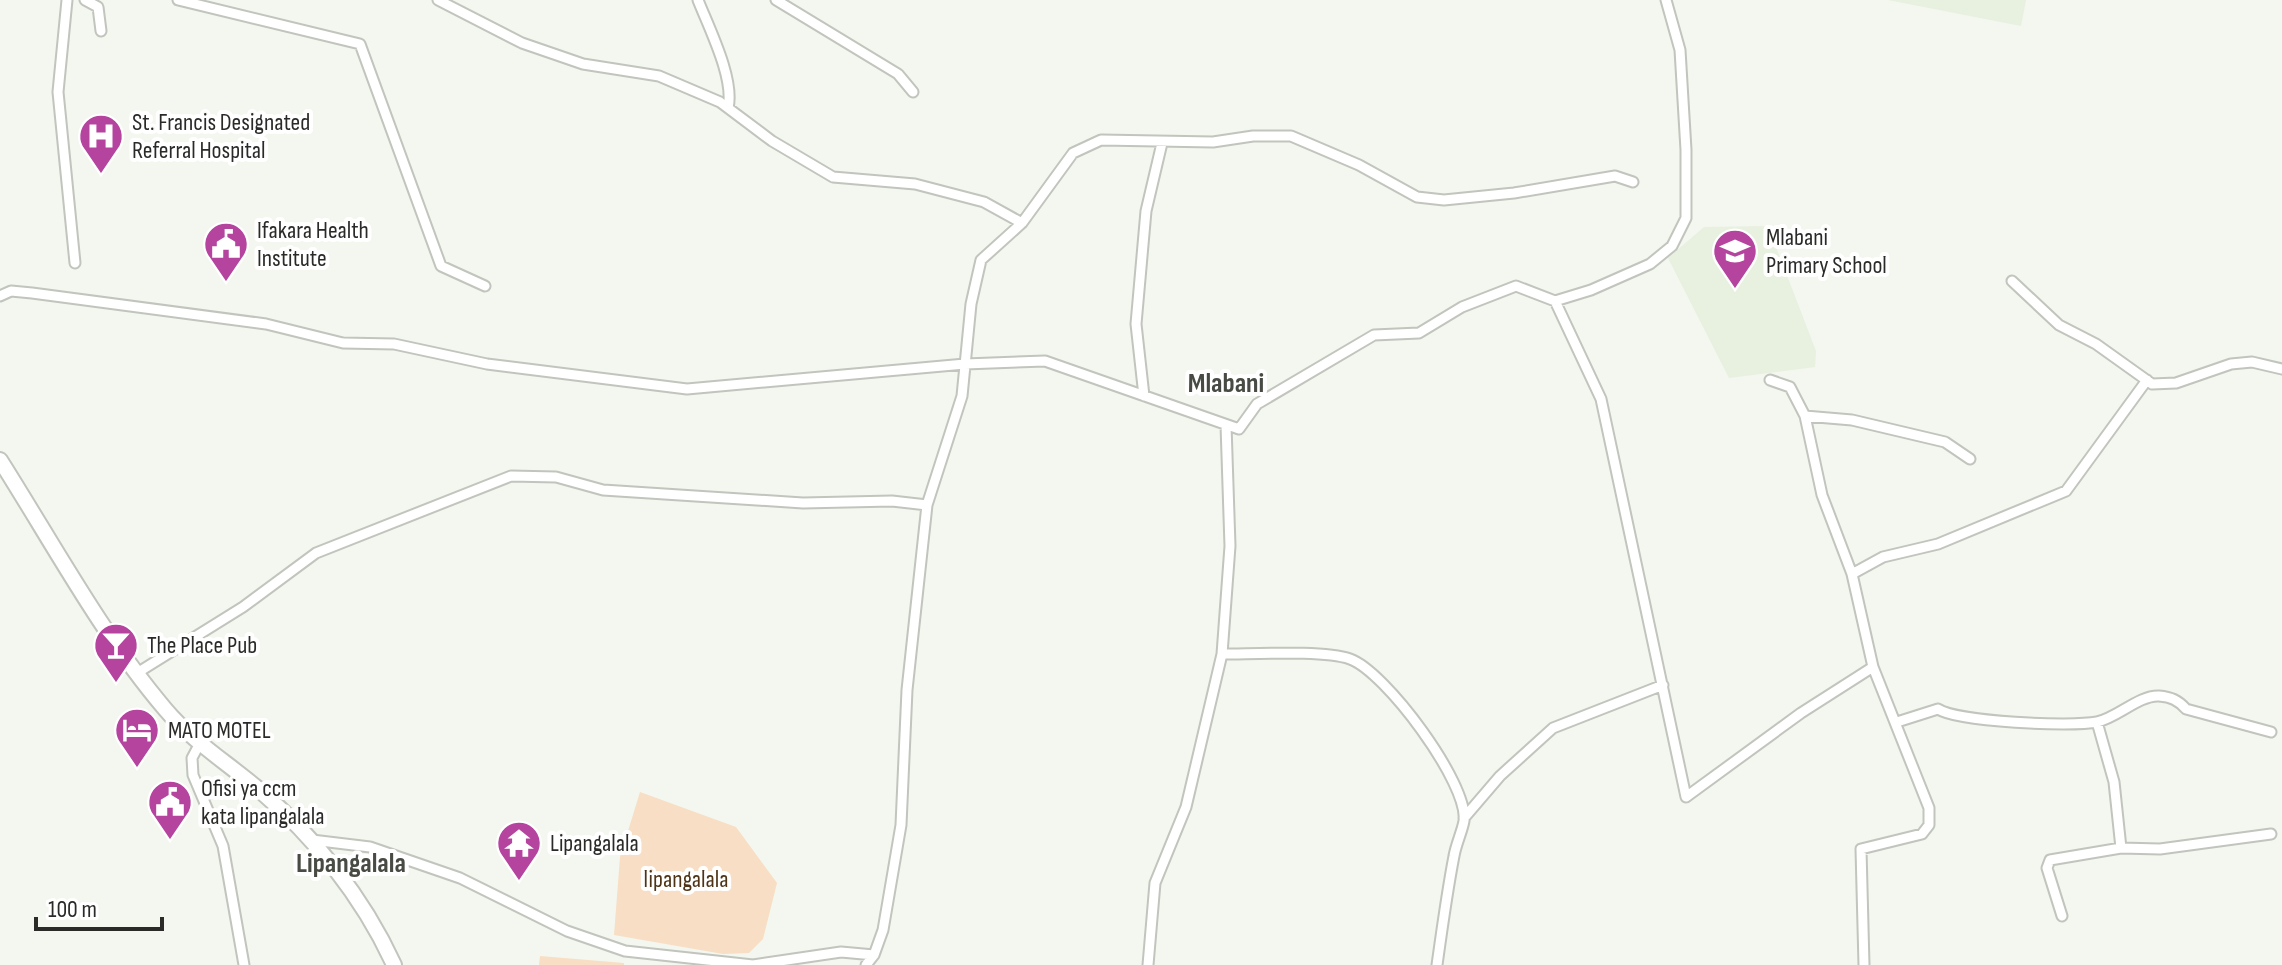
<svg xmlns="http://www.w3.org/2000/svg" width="2282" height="965" font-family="'Sofia Sans Condensed',sans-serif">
<rect width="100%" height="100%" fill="#f3f7ef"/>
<path fill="#e8f0e0" d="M1888 0H2026L2021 26Z
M1768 226 1816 351 1815 367 1729 378 1668 258 1704 227Z"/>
<path fill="#f8dec4" d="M640 792 736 827 777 883 763 939 749 953 723 954 614 935 620 857Z
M540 956 624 963V965H539Z"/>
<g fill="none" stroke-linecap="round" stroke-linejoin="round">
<g stroke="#c1c5bd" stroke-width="13">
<path id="street" d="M67 0 58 92 75 263
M85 0 98 7 101 31
M178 0 360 44 441 266 485 286
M438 0 522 43 583 64 659 76 720 102 772 141 833 177 915 184 984 202 1022 223
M698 0C709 28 735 79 728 108
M776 0 898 74 913 92
M2012 281 2059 325 2096 344 2152 384 2176 383 2231 364 2252 362 2282 369
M0 296 11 291 32 293 266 324 343 343 394 344 487 364 687 389 965 364 1045 361 1239 429 1257 404 1374 335 1419 333 1462 307 1516 286 1555 301 1591 290 1650 264 1672 246 1686 218V150L1680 50 1666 0
M1555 301 1601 399 1686 797 1801 713 1873 667
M1770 380 1790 387 1805 416 1822 495 1852 574 1873 667 1929 808V825L1922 834 1861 849 1864 965
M1144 396 1136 324 1146 211 1162 143
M1805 416 1852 420 1945 442 1970 459
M1852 574 1883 557 1938 544 2066 491 2147 380
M1222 654C1253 654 1324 650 1350 659 1385 671 1469 784 1464 821 1462 832 1456 844 1454 856 1447 892 1442 929 1437 965
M137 673 243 607 316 553 511 476 556 477 603 490 803 503 892 501 927 505
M1897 722 1938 709C1958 722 2071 727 2097 722 2117 718 2139 695 2159 696 2171 697 2178 700 2186 709L2271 732
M2097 722 2114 782 2121 848
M200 743 192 758 193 775 223 846 244 965
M1464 818 1500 776 1553 728 1663 685
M312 840 370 847 460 878 567 931 625 951 753 965 841 952 874 955
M2062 916 2047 868 2050 860 2121 848 2160 849 2271 834
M866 965 874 955 883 930 901 825 907 690 927 505 962 396 971 304 981 260 1022 223 1073 153 1101 140 1213 142 1253 136H1291L1359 165 1417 197 1444 200 1514 193 1615 176 1633 182
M1148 965 1155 883 1186 807 1222 654 1230 546 1226 425"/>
</g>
<g stroke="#c1c5bd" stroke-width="18">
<path id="secondary" d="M0 460C52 542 102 635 165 709 191 740 226 762 257 788 314 836 363 897 394 965"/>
</g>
<use href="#street" stroke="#fff" stroke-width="9"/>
<use href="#secondary" stroke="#fff" stroke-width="14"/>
</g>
<defs>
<g id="hospital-pin" transform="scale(2.3)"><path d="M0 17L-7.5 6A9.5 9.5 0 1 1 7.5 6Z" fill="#b5449f" stroke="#fff"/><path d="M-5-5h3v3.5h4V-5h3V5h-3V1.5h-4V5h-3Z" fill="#fff"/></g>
<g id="civic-pin" transform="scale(2.3)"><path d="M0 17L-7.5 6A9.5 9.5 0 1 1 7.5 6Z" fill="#b5449f" stroke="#fff"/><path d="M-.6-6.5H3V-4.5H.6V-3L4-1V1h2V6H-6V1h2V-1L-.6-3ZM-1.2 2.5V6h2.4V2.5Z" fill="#fff"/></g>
<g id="school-pin" transform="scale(2.3)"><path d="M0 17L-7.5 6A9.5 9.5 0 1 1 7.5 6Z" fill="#b5449f" stroke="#fff"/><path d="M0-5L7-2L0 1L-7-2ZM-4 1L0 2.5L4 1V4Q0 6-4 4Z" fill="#fff"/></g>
<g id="bar-pin" transform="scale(2.3)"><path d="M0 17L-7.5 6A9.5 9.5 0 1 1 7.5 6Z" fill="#b5449f" stroke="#fff"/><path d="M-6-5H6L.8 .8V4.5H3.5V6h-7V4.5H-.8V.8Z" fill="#fff"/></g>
<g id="hotel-pin" transform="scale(2.3)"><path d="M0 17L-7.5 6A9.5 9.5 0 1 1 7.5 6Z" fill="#b5449f" stroke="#fff"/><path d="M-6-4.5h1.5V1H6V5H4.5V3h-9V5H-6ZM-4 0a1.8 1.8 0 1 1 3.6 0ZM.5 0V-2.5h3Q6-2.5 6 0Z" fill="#fff"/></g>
<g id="temple-pin" transform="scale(2.3)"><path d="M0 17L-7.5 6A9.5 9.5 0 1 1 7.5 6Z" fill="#b5449f" stroke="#fff"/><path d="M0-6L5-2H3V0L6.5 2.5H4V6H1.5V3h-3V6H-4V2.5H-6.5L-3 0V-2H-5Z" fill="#fff"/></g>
</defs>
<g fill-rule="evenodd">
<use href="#hospital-pin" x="101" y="136"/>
<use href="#civic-pin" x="226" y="244"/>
<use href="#school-pin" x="1735" y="251"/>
<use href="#bar-pin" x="116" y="645"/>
<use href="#hotel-pin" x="137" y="730"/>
<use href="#civic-pin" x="170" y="802"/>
<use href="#temple-pin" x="519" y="843"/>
</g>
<g text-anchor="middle" stroke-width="8" stroke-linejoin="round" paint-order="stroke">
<g font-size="24" fill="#2a2b28" stroke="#fff" text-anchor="start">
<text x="132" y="130">St. Francis Designated<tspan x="132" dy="28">Referral Hospital</tspan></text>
<text x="257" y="238">Ifakara Health<tspan x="257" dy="28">Institute</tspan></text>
<text x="1766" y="245">Mlabani<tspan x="1766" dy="28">Primary School</tspan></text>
<text x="147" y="653">The Place Pub</text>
<text x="168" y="738">MATO MOTEL</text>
<text x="201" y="796">Ofisi ya ccm<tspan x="201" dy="28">kata lipangalala</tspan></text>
<text x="550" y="851">Lipangalala</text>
</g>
<g font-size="24" fill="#4e3316" stroke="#fff">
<text x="686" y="887">lipangalala</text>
</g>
<g font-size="28" font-weight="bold" fill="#484b44" stroke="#fff">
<text x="1226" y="392">Mlabani</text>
<text x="351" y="872">Lipangalala</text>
</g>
</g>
<path d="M36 917v12h126v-12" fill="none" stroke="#2a2b28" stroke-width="4"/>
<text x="48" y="917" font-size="24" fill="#2a2b28" stroke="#ffffff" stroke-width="6" paint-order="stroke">100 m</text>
</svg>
